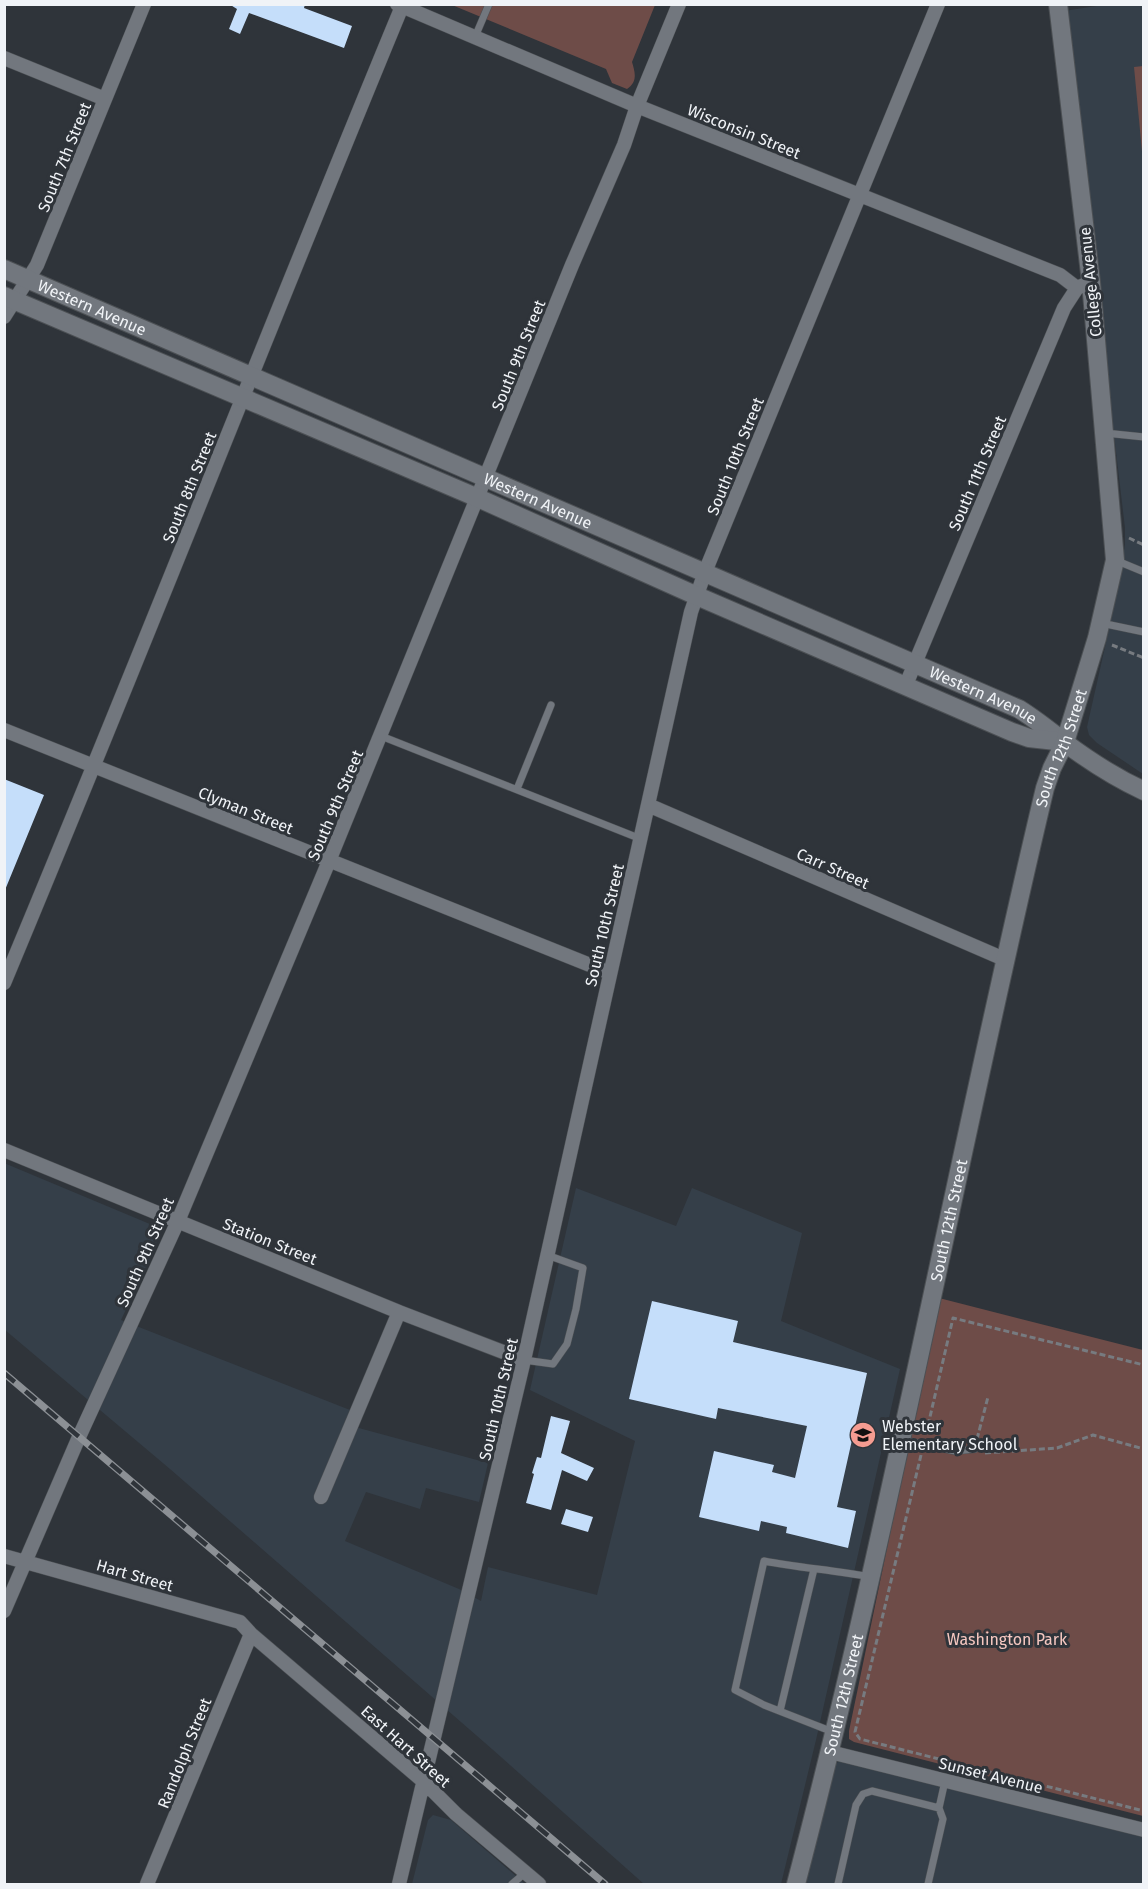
<svg xmlns="http://www.w3.org/2000/svg" width="1148" height="1889" font-family="'Fira Sans',sans-serif">
<rect width="100%" height="100%" fill="#2f343a"/>
<path fill="#353f49" d="M1103 5H1143V774L1097 743 1089 735 1087 727 1114 607 1125 544V528L1064 11Z
M4 1163 157 1227 158 1235 156 1245 121 1320 350 1410 344 1424 488 1463 479 1502 426 1488 420 1509 366 1492 345 1541 459 1589 481 1601 488 1567 597 1595 635 1441 530 1390 576 1188 676 1226 692 1188 802 1233 781 1321 900 1369 816 1740 781 1884H644L492 1749 170 1469 5 1330Z
M841 1761 1143 1836V1884H804L834 1764Z
M433 1815 451 1820 525 1884H412L428 1820Z"/>
<path fill="#6e4c48" d="M452 5H655L632 62C635 72 638 82 627 89L612 83 606 69Z
M1143 66H1144L1143 162 1134 67Z
M939 1298 1143 1350V1816L854 1742 849 1739V1731Z"/>
<path fill="#c5defa" d="M229 4H305L304 8 352 26 344 48 249 13 240 34 229 29 237 9Z
M4 779 44 795 5 890H4Z
M652 1301 738 1321 733 1342 867 1373 837 1507 856 1511 848 1548 786 1533 787 1527 761 1521 759 1531 699 1517 714 1451 774 1465 772 1472 795 1478 807 1426 718 1408 716 1419 629 1399Z
M551 1416 570 1421 561 1453 594 1468 587 1481 562 1470 551 1510 526 1503 534 1474 532 1473 537 1457 541 1458Z
M566 1509 593 1517 588 1532 561 1524Z"/>
<g fill="none" stroke-linecap="round" stroke-linejoin="round">
<g stroke="#4c5054" stroke-width="8">
<path id="lane" d="M475 37 489 4
M1105 433 1144 437
M1115 560 1144 572
M1101 623 1144 632
M381 736 641 839
M517 789 551 705
M524 1360 553 1364 567 1344 576 1309 583 1268 547 1255
M903 1440 955 1451 975 1449
M780 1711 814 1569
M833 1732 764 1705 735 1690 764 1561C799 1568 834 1570 870 1577
M512 1884 525 1873
M838 1884 856 1805 863 1794 872 1791 939 1808
M928 1884 943 1819 939 1808 945 1781"/>
</g>
<g stroke="#4c5054" stroke-width="15">
<path id="street" d="M397 4 637 106 1060 275 1077 288
M4 58 105 99
M4 317 37 265 144 4
M905 687 1064 308 1077 288 1084 285
M4 730 610 973
M648 805 1004 959
M4 983C140 658 268 330 403 4
M4 1150 399 1312 524 1360
M321 1497 399 1312
M4 1556 240 1622 251 1634 423 1781 456 1814 539 1884
M4 1611 79 1437 178 1221 329 861 572 265 624 145 637 106 679 4
M830 1752 1144 1830
M147 1884 251 1634
M399 1884 524 1360 691 612 705 572 938 4"/>
</g>
<g stroke="#4c5054" stroke-width="20">
<g id="secondary">
<path id="s1" d="M4 269 1019 709C1035 719 1049 730 1064 742 1088 760 1116 778 1144 791"/>
<path d="M4 296 478 498 697 596 1012 732 1029 738 1065 742"/>
<path id="s2" d="M796 1884C891 1522 958 1152 1045 788L1052 768 1065 742 1097 638 1115 560 1091 282 1058 4"/>
</g>
</g>
<path stroke="#777b80" stroke-width="3" stroke-dasharray="6 3" stroke-linecap="butt" d="M1129 538 1144 545
M1112 645 1144 658
M926 1434 953 1318 1144 1365
M977 1439 988 1397
M985 1453 1057 1448 1093 1435 1144 1449
M921 1455 855 1732 860 1739 1144 1811"/>
<use href="#lane" stroke="#72777e" stroke-width="7"/>
<use href="#street" stroke="#72777e" stroke-width="14"/>
<use href="#secondary" stroke="#72777e" stroke-width="18"/>
<g stroke="#8c9095" stroke-width="7">
<path id="rail" d="M4 1373 605 1884"/>
</g>
<use href="#rail" stroke="#2f343a" stroke-width="4.5" stroke-dasharray="14" stroke-linecap="butt"/>
</g>
<defs>
<g id="school-disc" transform="scale(1.35)"><circle r="9.5" fill="#f59c91" stroke="#2f343a"/><path d="M0-5L7-2L0 1L-7-2ZM-4 1L0 2.5L4 1V4Q0 6-4 4Z" fill="#111"/></g>
</defs>
<g fill-rule="evenodd">
<use href="#school-disc" x="863" y="1435"/>
</g>
<g text-anchor="middle" stroke-width="6" stroke-linejoin="round" paint-order="stroke">
<g font-size="16" fill="#f0f3f7" stroke="#2f343a">
<text transform="translate(744 131) rotate(22)" y="6">Wisconsin Street</text>
<text transform="translate(64 157) rotate(-68)" y="6">South 7th Street</text>
<text transform="translate(1090 282) rotate(-96)" y="6">College Avenue</text>
<text dy="6" stroke="none"><textPath href="#s1" startOffset="96">Western Avenue</textPath></text>
<text transform="translate(518 355) rotate(-68)" y="6">South 9th Street</text>
<text transform="translate(735 456) rotate(-68)" y="6">South 10th Street</text>
<text transform="translate(977 473) rotate(-67)" y="6">South 11th Street</text>
<text transform="translate(189 487) rotate(-68)" y="6">South 8th Street</text>
<text dy="6" stroke="none"><textPath href="#s1" startOffset="582">Western Avenue</textPath></text>
<text dy="6" stroke="none"><textPath href="#s1" startOffset="1068">Western Avenue</textPath></text>
<text dy="6" stroke="none"><textPath href="#s2" startOffset="1167">South 12th Street</textPath></text>
<text transform="translate(335 805) rotate(-67)" y="6">South 9th Street</text>
<text transform="translate(246 810) rotate(22)" y="6">Clyman Street</text>
<text transform="translate(833 868) rotate(24)" y="6">Carr Street</text>
<text transform="translate(604 925) rotate(-77)" y="6">South 10th Street</text>
<text dy="6" stroke="none"><textPath href="#s2" startOffset="681">South 12th Street</textPath></text>
<text transform="translate(270 1241) rotate(22)" y="6">Station Street</text>
<text transform="translate(145 1252) rotate(-66)" y="6">South 9th Street</text>
<text transform="translate(498 1399) rotate(-77)" y="6">South 10th Street</text>
<text transform="translate(135 1575) rotate(16)" y="6">Hart Street</text>
<text dy="6" stroke="none"><textPath href="#s2" startOffset="195">South 12th Street</textPath></text>
<text transform="translate(406 1746) rotate(42)" y="6">East Hart Street</text>
<text transform="translate(184 1753) rotate(-68)" y="6">Randolph Street</text>
<text transform="translate(991 1775) rotate(14)" y="6">Sunset Avenue</text>
</g>
<g font-size="16" fill="#f0f3f7" stroke="#2f343a" text-anchor="start">
<text x="882" y="1432">Webster<tspan x="882" dy="18">Elementary School</tspan></text>
</g>
<g font-size="16" fill="#f6c8c1" stroke="#2f343a">
<text x="1007" y="1645">Washington Park</text>
</g>
</g>
<rect width="1148" height="1889" fill="none" stroke="#f0f3f7" stroke-width="12"/>
</svg>
